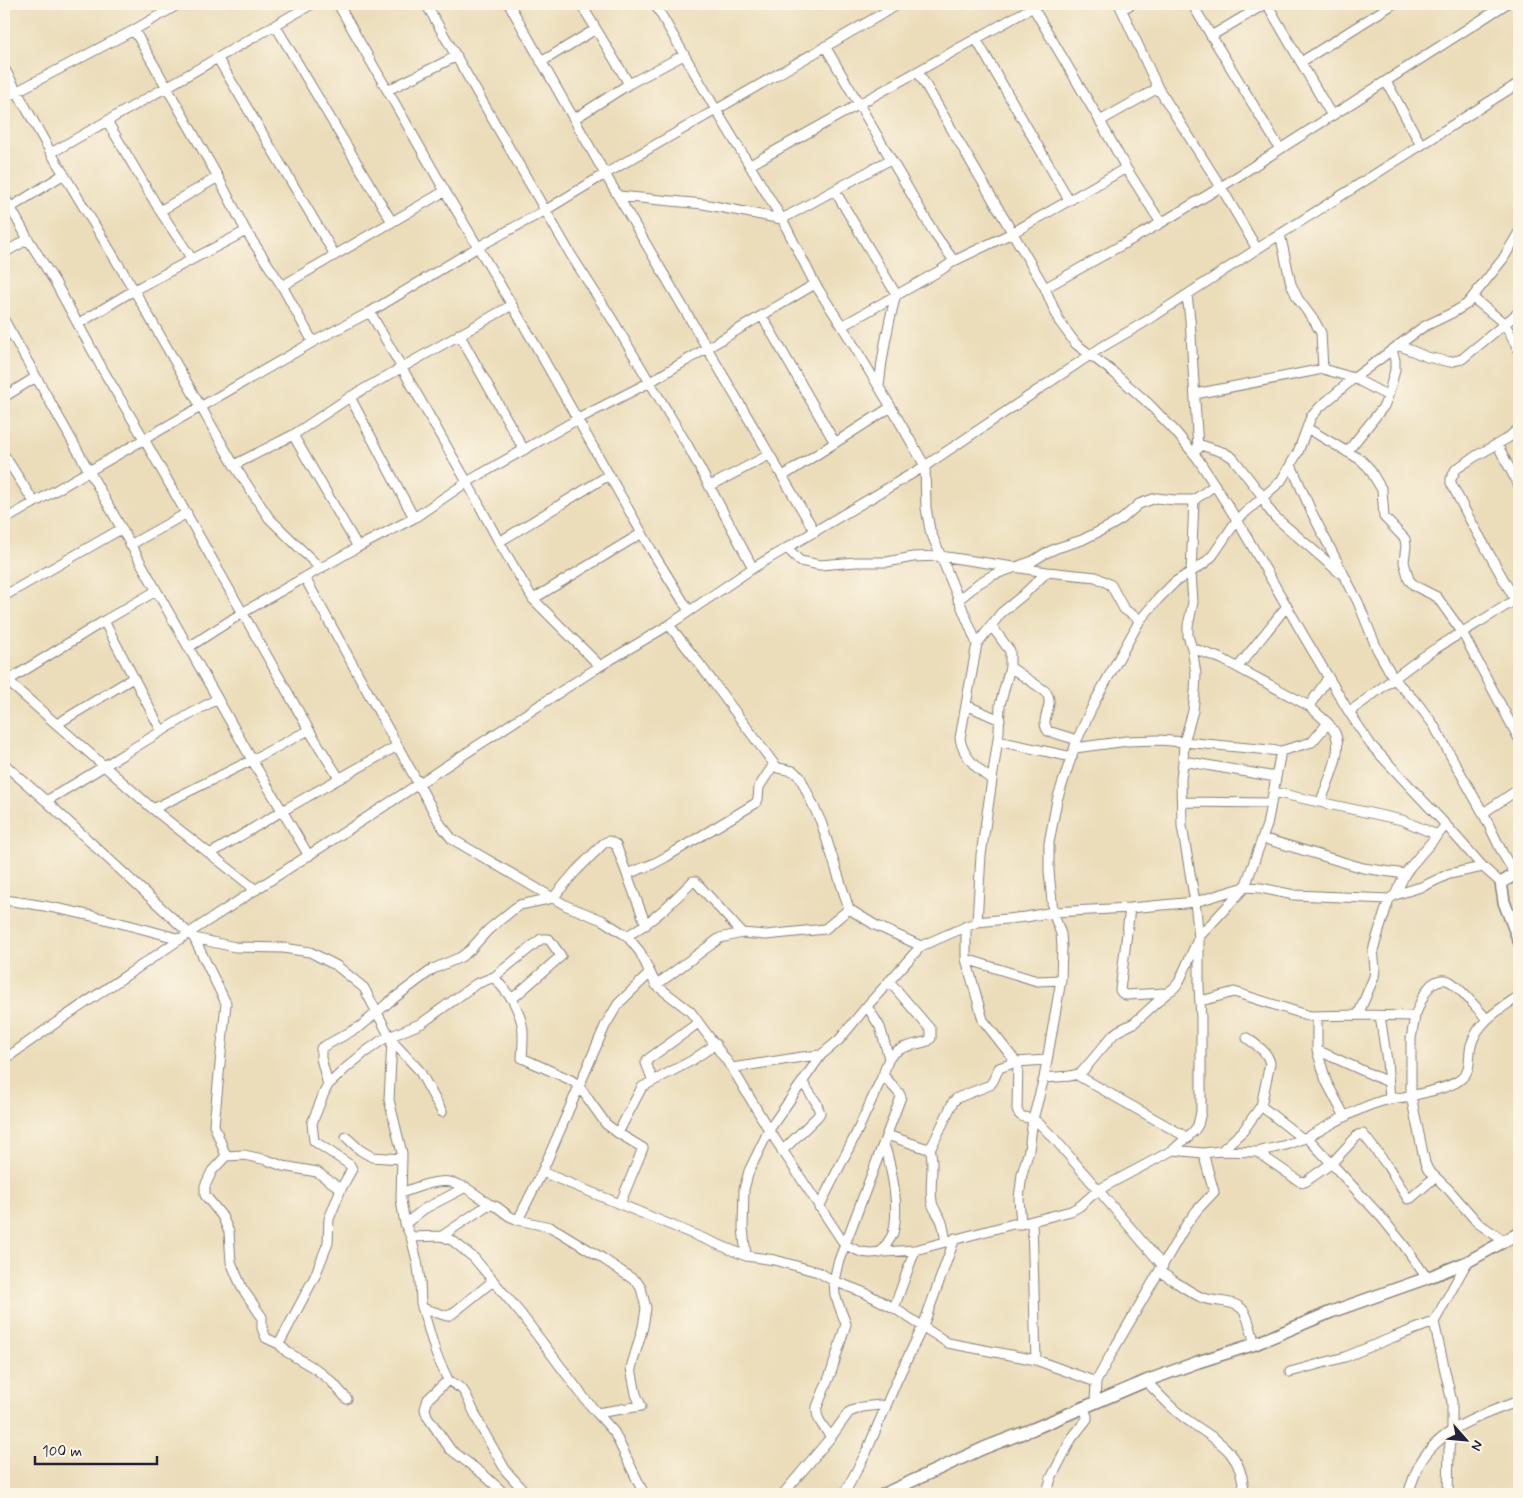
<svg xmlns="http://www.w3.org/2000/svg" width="1523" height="1498" font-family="Mynerve,sans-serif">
<rect width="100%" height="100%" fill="#fcf5e5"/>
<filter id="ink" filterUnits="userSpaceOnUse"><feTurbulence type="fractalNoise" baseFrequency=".02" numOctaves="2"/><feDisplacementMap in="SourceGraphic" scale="10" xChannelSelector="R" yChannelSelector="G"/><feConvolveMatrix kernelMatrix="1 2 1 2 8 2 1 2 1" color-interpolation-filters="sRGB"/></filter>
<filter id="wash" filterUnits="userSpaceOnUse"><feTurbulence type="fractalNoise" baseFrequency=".0096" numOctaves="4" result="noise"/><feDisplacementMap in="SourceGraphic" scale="20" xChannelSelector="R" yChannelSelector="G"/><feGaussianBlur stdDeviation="1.12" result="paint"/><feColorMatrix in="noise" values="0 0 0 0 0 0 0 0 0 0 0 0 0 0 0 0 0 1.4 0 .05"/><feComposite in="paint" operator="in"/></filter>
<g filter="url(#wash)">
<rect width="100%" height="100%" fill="#ebddba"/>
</g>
<g filter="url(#ink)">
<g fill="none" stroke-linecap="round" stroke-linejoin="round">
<g stroke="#86807a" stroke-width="11">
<path id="minor" d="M338 4 445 191 536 346 652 551 689 611
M426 4 571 255 612 319 688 446 753 568
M509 4 605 174 815 532
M581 4 629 84
M655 4 716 110 782 219 815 284 842 326 891 407 925 466 926 508 930 530 977 644 960 738C962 756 978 770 992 780
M1031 4 1100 121 1126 168 1161 223
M1119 4 1158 88 1221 187 1257 249
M1192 4 1280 149
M1267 4 1332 116
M1122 9 1132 4
M275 25 392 222
M134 30 218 177 246 231 282 286 313 342
M1211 36 1265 4
M976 39 1069 200
M825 46 934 233 954 261
M218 59 335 255
M541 62 596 29
M1301 62 1393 4
M4 68 51 153 134 290 234 465 269 518 321 569
M918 72 1045 288 1059 321 1076 344 1113 372 1148 403 1175 431 1198 459 1237 520 1305 638 1349 712 1371 745 1446 825 1483 867 1501 883
M1386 81 1421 145
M388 90 457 56
M4 98 134 30 179 4
M574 119 629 84 684 55
M107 121 160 211 192 259
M1100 121 1158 88
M51 153 312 4
M750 165 1033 7
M835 191 896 294C888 325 882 355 879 386
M4 196 28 239 55 282 103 370 144 439 309 730 339 778
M619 196 703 204 782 219 891 159
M10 208 64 174
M160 211 218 177
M1280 234 1291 284 1298 299 1315 322 1321 333 1323 369
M4 253 28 239
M282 286 445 191
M1045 288 1161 223 1221 187 1506 4
M1187 295 1190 319 1198 449
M1473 298 1505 324 1519 351
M370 312 467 482 499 542 533 599 600 666
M762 316 835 443
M4 320 252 760 309 856
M78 324 134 290 246 231
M842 326 941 270 954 261 1012 233 1126 168
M459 334 524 450
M1398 345 1427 357 1450 362 1462 359 1519 312
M1195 394 1323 369 1354 378 1388 396
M4 397 36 377
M350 397 414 518
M1307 428 1361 460 1369 468 1382 490 1384 517 1405 539 1406 546 1404 562 1409 580 1415 586 1437 597 1462 632 1519 739
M1519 428 1508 438 1476 456 1456 469 1451 479V483L1468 516 1519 607
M293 435 358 547
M1198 444 1225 453 1233 458 1263 497 1267 507 1275 517 1340 573
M1497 444 1519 486
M1347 452 1384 406 1388 396 1395 370V360L1392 350
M4 455 34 502
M234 465 293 435 350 397 512 305
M1291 465 1312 513 1358 602 1377 649 1394 679 1418 704 1433 724 1483 813 1503 854 1515 874
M783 476 891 407
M710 486 769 455
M1194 500 1191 573 1193 602 1188 626V636L1192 648 1196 674 1195 692 1193 711 1184 742 1183 761 1276 777
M4 520 313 342 370 312 478 247 546 210 605 174 899 4
M499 542 609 475
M130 545 187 513
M787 548 800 561 820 565 856 562H887L913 557 940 556 1047 572 1096 577 1111 585 1124 609 1140 620
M305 578 441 825 452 839 553 898 575 872 604 843 609 841 616 845 646 925
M4 596 121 529
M533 599 642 533
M958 600 979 583 993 575 1033 561 1044 554 1057 548 1082 540 1112 525 1122 519 1139 504 1156 498 1175 500H1194L1215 485
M104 621 161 730
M669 625 698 662 774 764 778 768 793 771 800 777 821 822 849 909
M977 644 1001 613 1022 596 1047 572
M189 647 242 613 358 547 414 518 467 482 578 419 650 382 815 284
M1010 667 1045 691C1057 705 1038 718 1048 731L1077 740
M1238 667 1287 606
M4 678 153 809 256 890
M4 683 104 621 156 591
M966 705 1000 720
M1309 706 1328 678
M1349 712C1373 695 1396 676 1420 659 1452 637 1486 619 1518 598
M57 724 133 678
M998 741 1072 757
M1075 748 1127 741 1159 740 1184 742 1281 751 1312 742 1328 723 1309 706 1222 659 1192 648
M4 764 46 801 194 938 226 1003 214 1125 226 1156
M1273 792 1402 820 1437 835
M46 801C104 767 159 731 217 699
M1321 801C1327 783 1344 751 1335 733 1333 729 1330 726 1328 723
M1182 802 1271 803
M153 809 252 760 309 730
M1483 813 1519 789
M1262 838 1363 868 1405 874
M210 854 282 811 397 746
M627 874 653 864 666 857 756 803 758 799 759 787 774 764
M1395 895 1405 874 1410 867 1446 825
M4 900C64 907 122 923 180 939
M1130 908 1120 990 1122 993 1126 995 1167 993 1174 988 1179 982 1199 937 1245 887 1267 825 1281 751
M977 922 981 855 999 732 1000 705 1010 667V651L991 625
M966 926V959L983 1020 1016 1062 1047 1060
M627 936C655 920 671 903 693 881H695L742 933 766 935 825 929 849 909 875 925 921 946
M194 938 235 947 283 948 310 952 337 966 364 988 392 1041 389 1100 402 1153 401 1200 405 1224 411 1237 417 1261 420 1281 421 1303 436 1354 448 1380 462 1389 466 1395 482 1429 506 1471 527 1494
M966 959 1037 981 1061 980
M656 985 720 938 742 933
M512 999C525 1024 524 1031 522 1058L571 1080 579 1086 606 1124 618 1133 643 1148 620 1204
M1201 1001 1234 992 1310 1016 1358 1015 1415 1016 1411 1039V1096L1390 1099 1387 1061 1380 1016
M867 1006 880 1027 889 1058
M1358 1015 1374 977 1375 968 1373 950 1389 899
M1317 1016V1050L1326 1081 1345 1117
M1415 1016C1419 1006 1423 993 1431 985 1435 981 1443 978 1449 981 1458 985 1479 1011 1487 1019
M392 1041 419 1070 442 1112
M1317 1050 1388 1082
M4 1060C64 1015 127 976 189 933L600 666 669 625 753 568 925 466 1102 347 1145 322 1257 249 1519 83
M1018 1062 1017 1110C1020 1119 1026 1116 1034 1120 1041 1124 1047 1132 1053 1137L1163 1266
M732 1068 802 1057 821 1055
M1077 1075 1188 1138
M1044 1078 1070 1076 1081 1073 1114 1034 1118 1031 1134 1023 1167 993
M653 1081 646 1063 647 1060 698 1023
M328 1085 321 1058V1048L361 1026 389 1002 433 969 461 957 470 950 488 930 515 908 520 905 553 898 567 906 602 920 627 936 640 952 656 985 690 1011 732 1068 769 1130 845 1245 861 1252 870 1253 915 1250 1013 1224H1021
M1261 1106 1303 1139
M618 1133 642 1087 691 1061 716 1044
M887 1135 925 1148H930L933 1144 953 1102 957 1098 990 1085 993 1081 999 1068 1016 1062
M346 1137 360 1150 372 1157 402 1159
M1307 1137C1333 1124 1361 1105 1390 1099
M930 1148C935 1164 929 1184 932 1202 933 1209 937 1212 940 1218 944 1225 944 1234 946 1241
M1173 1150 1203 1153 1221 1151 1257 1152 1286 1145 1307 1137 1382 1218 1403 1244 1427 1278
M782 1151 817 1117 820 1113 816 1102 803 1083
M1221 1151 1243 1131 1261 1106 1270 1063C1267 1051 1256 1045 1247 1038
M1257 1152 1299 1181 1305 1182 1332 1163 1358 1135 1363 1134 1387 1165 1408 1199 1411 1198 1435 1177
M542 1172 746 1256 743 1228 744 1189 749 1171 769 1130 821 1055 839 1040 867 1006 921 946 977 922 1026 917 1053 912 1130 908 1195 902 1245 887 1261 888 1294 895 1389 899 1395 895 1424 886 1449 874 1483 867
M341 1189 317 1172 283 1166 267 1160 244 1155 226 1156 212 1171 205 1186V1195L222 1216 229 1232 231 1262 242 1288 262 1317V1328L266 1338 279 1344 287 1352 316 1369 332 1382 347 1399
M401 1193C445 1177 451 1175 489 1204
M819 1207 856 1134 883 1075
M518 1220 542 1172 605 1026 618 1004 650 973
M1032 1221 1071 1211 1080 1206 1098 1190 1173 1150 1194 1131 1198 1125 1201 1112V1018L1199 987V937L1195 902 1182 826 1181 780 1183 761
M405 1224 424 1209 466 1187
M411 1237 442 1236 453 1241 474 1258 521 1314 585 1399 597 1413 641 1406 636 1394 631 1368 643 1327 646 1308 641 1288 637 1282 602 1258 558 1231 550 1227 518 1220 509 1216 497 1207 489 1204 442 1236
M1504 1241 1478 1223 1449 1190 1428 1170 1425 1163 1411 1096C1425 1092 1452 1088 1462 1078 1472 1069 1468 1057 1471 1045 1478 1021 1500 1009 1519 996
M880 1253C884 1247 890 1241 893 1233 900 1208 892 1169 884 1144
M746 1256 775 1260 818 1272 834 1281 865 1293 894 1308 948 1343 1036 1360
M1160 1272C1174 1280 1188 1292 1203 1298 1214 1302 1232 1300 1241 1308 1248 1313 1252 1335 1255 1344
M422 1308 447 1316 452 1314 493 1281
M894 1308 915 1250
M279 1344 315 1276 328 1243 329 1219 341 1189 352 1169 350 1165 314 1141 312 1123 324 1093 328 1085 346 1068 364 1053 382 1040 422 1023 476 984 494 977 541 939H549L561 956 512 999 494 977
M1290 1372 1345 1357 1394 1337 1434 1322
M448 1380 428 1399 425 1409 427 1416 450 1449 484 1475 505 1494
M1146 1381C1157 1392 1169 1406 1182 1416 1213 1440 1243 1448 1244 1494
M1096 1382 1110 1356 1186 1225 1197 1210 1214 1192 1203 1153
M1095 1402 1096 1382 1036 1360 1032 1221 1021 1224 1019 1199 1022 1174 1029 1150 1033 1119 1044 1078 1061 980 1062 947 1061 934 1053 912 1049 871V843L1057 800 1077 740 1094 703 1140 620 1158 599 1175 582 1205 563 1213 555 1237 520 1281 481 1298 452 1311 417 1320 407 1354 378 1423 327 1454 312 1467 304 1503 259 1519 232
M597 1413 614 1432 644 1494
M831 1437C825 1428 815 1419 817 1407L832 1370 846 1324 835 1295 834 1281 838 1263 901 1097 899 1093 883 1075C885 1070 886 1064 889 1059 896 1046 916 1045 928 1041L931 1038V1030L889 981
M783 1494 831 1437 849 1412 862 1407 880 1405 885 1409
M844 1494 866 1453 897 1380 923 1326 955 1238
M1050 1494 1048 1489 1051 1478 1072 1438 1087 1419V1416L1083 1407
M1408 1494C1411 1485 1415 1474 1419 1465 1439 1428 1482 1415 1519 1401
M1448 1494 1449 1450 1452 1429V1402L1434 1322 1467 1262"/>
</g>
<g stroke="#86807a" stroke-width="14">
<path id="tertiary" d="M1519 872 1501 883 1504 902 1519 941
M884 1494 984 1448 1033 1429 1146 1381 1198 1362 1255 1344 1331 1312 1427 1278 1467 1262 1519 1233"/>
</g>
<use href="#minor" stroke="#fff" stroke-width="9"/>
<use href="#tertiary" stroke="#fff" stroke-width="11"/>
</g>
</g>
<rect width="1523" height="1498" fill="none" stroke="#fcf5e5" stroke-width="20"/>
<g transform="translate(1466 1440) rotate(117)" stroke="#fcf5e5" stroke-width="4" paint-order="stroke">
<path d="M0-4L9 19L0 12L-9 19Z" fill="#22223b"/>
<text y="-8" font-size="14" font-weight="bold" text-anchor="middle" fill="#22223b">N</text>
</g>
<path d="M35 1456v8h122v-8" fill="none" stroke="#22223b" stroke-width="2.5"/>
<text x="42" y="1456" font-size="15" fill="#22223b" stroke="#fcf5e5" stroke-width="4" paint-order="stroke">100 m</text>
</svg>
